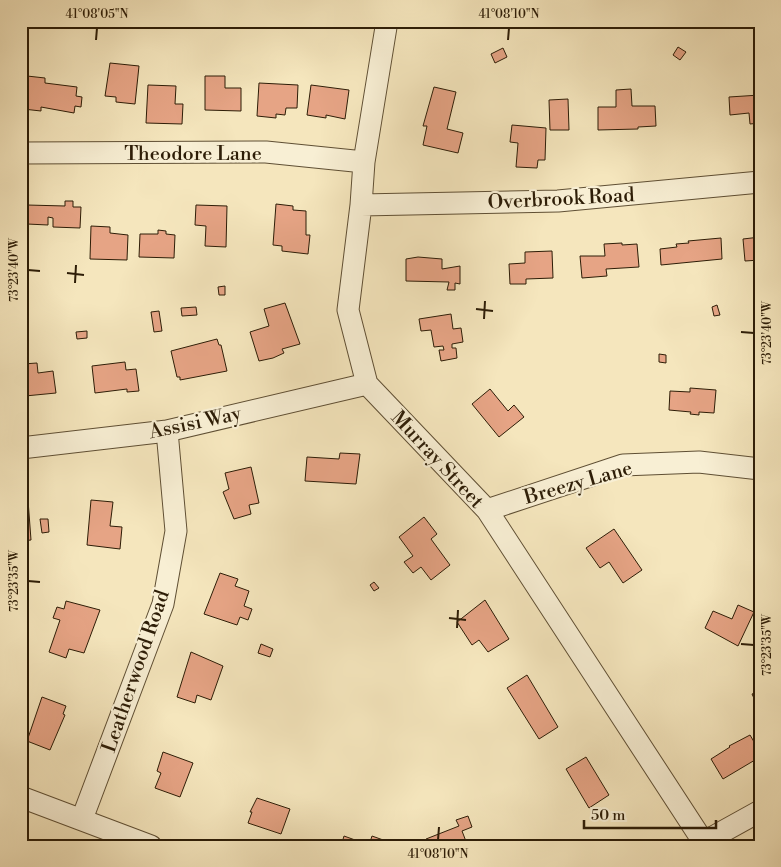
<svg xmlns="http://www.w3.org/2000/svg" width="781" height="867" font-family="'Libre Bodoni',serif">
<rect width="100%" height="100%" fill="#f5e6bd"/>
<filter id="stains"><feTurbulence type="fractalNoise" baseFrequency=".004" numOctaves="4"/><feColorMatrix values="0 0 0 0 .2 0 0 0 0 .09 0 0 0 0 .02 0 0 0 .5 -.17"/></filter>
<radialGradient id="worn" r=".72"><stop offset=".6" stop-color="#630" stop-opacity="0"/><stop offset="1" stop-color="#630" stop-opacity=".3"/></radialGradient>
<path fill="#e6a485" stroke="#2d1d07" d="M678 47 686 52 680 60 673 55Z
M503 48 507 57 495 63 491 54Z
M110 63 139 66 135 104 116 102V97L105 96Z
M27 76 45 78V83L77 87 76 96 82 97 81 107 75 106 74 113 41 107V111L23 109Z
M205 76H225V88H241V111L205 110Z
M259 83 298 85 297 108H286L285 115 276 114V118L257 116Z
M148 85 176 86 175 104H183L182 124 146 123Z
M311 85 349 90 345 119 326 115V118L307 115Z
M434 87 456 92 447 129 463 133 458 153 423 145 427 126H423Z
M631 89 632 106H655L656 126 638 127V129L598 130V107H616V90Z
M760 95V123L750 124 749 113 730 115 729 97Z
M568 99 569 130H550L549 100Z
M512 125 546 128 545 160H538L537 168 516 167 518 143 510 142Z
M65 201H73V207H81L80 228 53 227V218L48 217V225L27 224V205L65 206Z
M276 204 293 206V210L306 211V235H310L308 254 282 251V246L273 245Z
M196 205 227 206 226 247 205 246 206 226 195 225Z
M91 226 110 227V233L128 235 127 260 90 259Z
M158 230 166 231V234L175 235 174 258 139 257 140 234H158Z
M760 237V260L745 261 743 239Z
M721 238 722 259 661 265 660 249 677 247 676 244 689 243 688 241Z
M622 243V245L637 244 639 267 606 269 607 276 582 278 580 256H605L604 244Z
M552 251 553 278 526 279V284H510L509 264 525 263V252Z
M418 257 442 259V269L460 266V284L455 283V290H447L449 282 406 281V259Z
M225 286V295H219L218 287Z
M285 303 300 344 282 349 284 353 273 358 259 361 250 332 269 326 264 309Z
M717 305 720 315 714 316 712 307Z
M196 307 197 315 182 316 181 308Z
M159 311 162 331 154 332 151 312Z
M451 314 453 329 461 328 463 342 452 344V348H456L457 358 441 361 439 350H444L443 346 434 347 431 330 421 331 419 319Z
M87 331V338L77 339 76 332Z
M217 339 219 345H221L227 371 180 380V377H177L171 351Z
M659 354 666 355V363L659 362Z
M125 362 126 370 136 369 139 391 127 392V389L95 393 92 366Z
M37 363 38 373 53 371 56 393 25 396 26 404H21L23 364Z
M690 388 716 390 714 413 699 412V415L690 414 691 412 669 410 670 391 690 392Z
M490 389 508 411 514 405 524 417 499 437 472 404Z
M340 453 360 454 356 484 305 481 307 457 339 459Z
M251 467 259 503 249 505 251 514 234 519 223 492 229 489 225 473Z
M21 500H28L31 540 21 541Z
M91 500 113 502 110 526 122 527 120 549 87 545Z
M424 517 437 534 431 539 450 565 431 580 421 567 413 573 404 562 413 556 399 537Z
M40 519H48L49 532 42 533Z
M614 529 642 570 623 583 609 562 600 568 586 548Z
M220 573 238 579 235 586 249 591 244 606 252 609 248 620 240 617 237 625 204 614Z
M374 582 379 588 374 591 370 585Z
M485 600 509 639 488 652 479 640 472 645 457 622Z
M66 601 100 610 84 653 69 649 66 658 49 652 60 620 53 618 57 607 64 609Z
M738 605 754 612 738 646 705 628 713 611 732 619Z
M261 644 273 649 270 657 258 653Z
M191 652 223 666 211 700 197 695 195 703 177 697Z
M527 675 558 727 539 739 507 688Z
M760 691V711L752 694Z
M42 697 66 706 63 714 65 715 50 750 27 741Z
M750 735 760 752V757L723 779 711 759 730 747 729 746Z
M163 752 193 763 180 797 155 788 161 773 157 771Z
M586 757 609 795 589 808 566 769Z
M257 798 290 809 281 834 248 823 252 812H250Z
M468 816 472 827 462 831 467 844 429 846 426 839 459 826 456 820Z
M344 836 369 845 372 836 386 841 384 846H341Z"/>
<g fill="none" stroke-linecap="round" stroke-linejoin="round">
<g stroke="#5f4f34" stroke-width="23">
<path id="minor" d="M387 21 364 162 361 205 348 310 367 384 487 510 706 846
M21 153 266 152 364 162
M361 205 558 201 760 182
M21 448 167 431 367 384
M487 510 623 465 699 462 760 469
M21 797 151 846
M82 819 163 604 176 531 167 431
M704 842 760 811"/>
</g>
<use href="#minor" stroke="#f8efd4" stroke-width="21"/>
</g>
<path fill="none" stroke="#2d1d07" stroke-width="2" d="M96 40 97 28M508 40 509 28M28 270 40 271M67 273 84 275M75 283 76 265M476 309 493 311M484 319 485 301M741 332 754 333M28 581 40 582M449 618 466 620M457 628 458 610M741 644 754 645M438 840 439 827"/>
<g text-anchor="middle" stroke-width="4.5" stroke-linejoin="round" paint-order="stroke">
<g font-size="20" fill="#2d1d07" stroke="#f8efd4">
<text x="193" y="160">Theodore Lane</text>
<text transform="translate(561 198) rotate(-3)" y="7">Overbrook Road</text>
<text transform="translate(195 422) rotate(-12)" y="7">Assisi Way</text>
<text transform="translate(438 459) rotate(47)" y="7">Murray Street</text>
<text transform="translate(578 482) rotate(-16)" y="7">Breezy Lane</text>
<text transform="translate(135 671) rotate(-71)" y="7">Leatherwood Road</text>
</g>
</g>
<rect width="781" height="867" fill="none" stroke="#f5e6bd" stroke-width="55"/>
<path d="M584 820v8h132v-8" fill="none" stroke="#2d1d07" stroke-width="2.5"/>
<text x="591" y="820" font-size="15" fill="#2d1d07" stroke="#f8efd4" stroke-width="4" paint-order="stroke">50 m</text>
<rect x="28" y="28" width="726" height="812" fill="none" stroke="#2d1d07" stroke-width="2"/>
<g font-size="12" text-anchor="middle" fill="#2d1d07">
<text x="97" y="18">41°08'05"N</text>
<text x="509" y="18">41°08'10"N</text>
<text transform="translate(14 270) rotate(-90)" y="4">73°23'40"W</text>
<text transform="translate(767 333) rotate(-90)" y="4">73°23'40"W</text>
<text transform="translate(14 581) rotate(-90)" y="4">73°23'35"W</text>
<text transform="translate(767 645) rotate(-90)" y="4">73°23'35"W</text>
<text x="438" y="858">41°08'10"N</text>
</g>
<rect width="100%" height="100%" filter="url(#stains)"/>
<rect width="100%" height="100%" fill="url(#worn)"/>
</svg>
